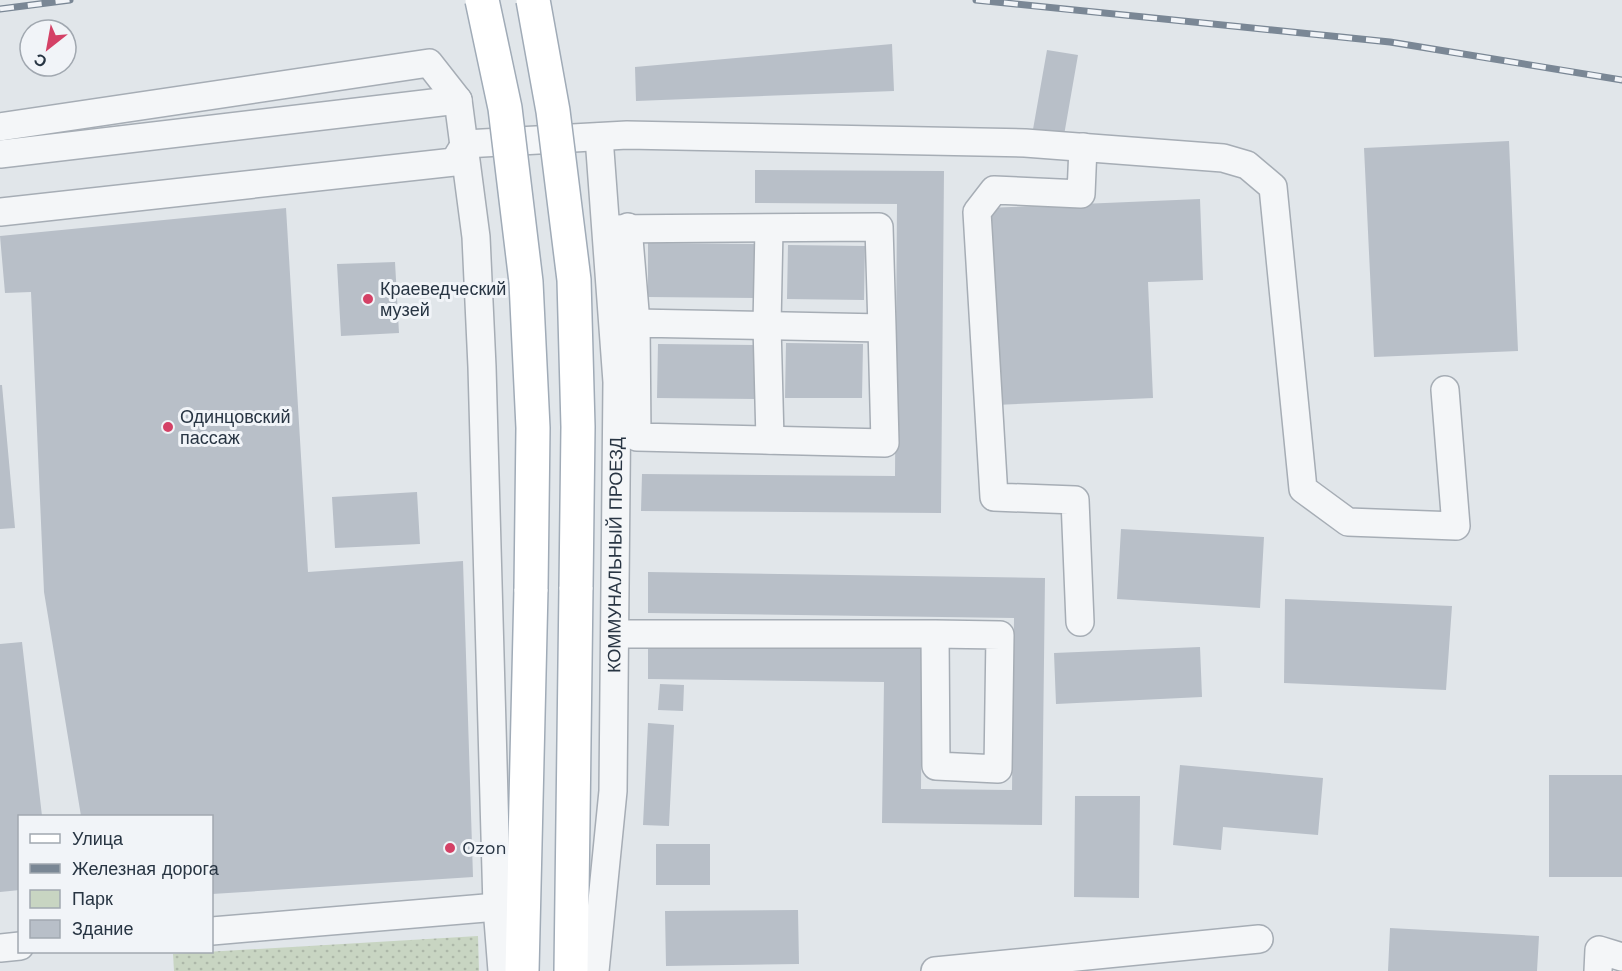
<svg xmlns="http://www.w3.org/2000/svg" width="1622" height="971" font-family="'Work Sans',sans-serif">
<defs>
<pattern id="green-dots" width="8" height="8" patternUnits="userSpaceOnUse" patternTransform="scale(1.5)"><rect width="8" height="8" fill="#c8d5c2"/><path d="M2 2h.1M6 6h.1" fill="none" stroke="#acb7a8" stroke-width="1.8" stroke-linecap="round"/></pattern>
</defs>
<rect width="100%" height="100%" fill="#e1e6ea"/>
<path fill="url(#green-dots)" d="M478 936 479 971H174L173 954Z"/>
<path fill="#b8bfc8" d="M892 44 894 91 636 101 635 67Z
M1047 50 1078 55 1063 141 1032 135Z
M1509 141 1518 351 1374 357 1364 148Z
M755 170 944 171 941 513 641 511 642 474 895 476 897 204 755 203Z
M1200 199 1203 280 1148 282 1153 398 995 405 986 208Z
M286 208 308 572 463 561 473 877 212 894V816H81L44 592 31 292 5 293 0 236Z
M648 243 756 244V298L648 297Z
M788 245 865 246 864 300 787 299Z
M395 262 399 333 341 336 337 264Z
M786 343 863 344 862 398H785Z
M658 344 755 345V399L657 398Z
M0 385H2L15 528 0 529Z
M417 492 420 544 335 548 332 497Z
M1121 529 1264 537 1260 608 1117 599Z
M648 572 1045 578 1042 825 882 823 884 682 648 679V641L922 645 921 789 1012 790 1014 618 648 613Z
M1285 599 1452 606 1446 690 1284 683Z
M22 642 42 816H20V890L0 892V644Z
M1200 647 1202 697 1056 704 1054 653Z
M660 684 684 685 683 711 658 710Z
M648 723 674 725 669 826 643 825Z
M1180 765 1323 778 1318 835 1223 827 1221 850 1173 845Z
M1549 775H1622V877H1549Z
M1075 796H1140L1139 898 1074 897Z
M656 844H710V885H656Z
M798 910 799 964 666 966 665 911Z
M1390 928 1539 936 1537 971H1388Z"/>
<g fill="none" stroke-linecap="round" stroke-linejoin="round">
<g stroke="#a6adb5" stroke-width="30">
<g id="minor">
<path d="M0 127 429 63 458 100 476 237 482 367 497 907 502 971"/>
<path d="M465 144 627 135 1025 143 1223 158 1247 165 1273 187 1303 489 1348 522 1456 526 1445 390"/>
<path d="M0 154 458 100"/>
<path d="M0 212 454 162 465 144"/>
<path d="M607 229 879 227 882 328 636 323 637 437 885 443 882 328"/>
<path d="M769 229 767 325 770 440"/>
<path d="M619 323H636L628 227"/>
<path d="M1080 622 1075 500 994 497 977 212 994 190 1081 194 1083 147"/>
<path d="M615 634H935L936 766 998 769 1000 635 935 634"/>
<path d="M212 931 497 907"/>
<path d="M0 948 20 946"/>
<path id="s1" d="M595 971 613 791 617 382 599 137"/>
<path d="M935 971 1259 939"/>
<path d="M1598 971 1599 950 1622 957"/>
</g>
</g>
<g stroke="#a0abb7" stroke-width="36">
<path id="major" d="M522 971 531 589
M571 971 576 587"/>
</g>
<use href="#minor" stroke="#f4f6f8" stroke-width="27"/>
<use href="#major" stroke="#fff" stroke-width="33"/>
<g stroke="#7a8795" stroke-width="7">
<path id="rail" d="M976 0 1390 42 1622 80
M0 9 70 0"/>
</g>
<use href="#rail" stroke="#f1f4f8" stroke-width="4.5" stroke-dasharray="14" stroke-linecap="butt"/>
<g stroke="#a0abb7" stroke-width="36" stroke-linecap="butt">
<path id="major-bridge" d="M482 0 505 108 526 282 533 428 531 589
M533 0 553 111 574 280 578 427 576 587"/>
</g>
<use href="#major-bridge" stroke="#fff" stroke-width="33"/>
</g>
<g fill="#d44166" stroke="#f1f4f8" stroke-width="2">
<circle cx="368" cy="299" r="6"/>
<circle cx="168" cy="427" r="6"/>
<circle cx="450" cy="848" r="6"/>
</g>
<g text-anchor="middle" stroke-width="6" stroke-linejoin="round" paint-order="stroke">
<g font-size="18" fill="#283543" stroke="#f1f4f8" text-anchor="start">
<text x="380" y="295">Краеведческий<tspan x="380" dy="21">музей</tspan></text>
<text x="180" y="423">Одинцовский<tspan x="180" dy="21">пассаж</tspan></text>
<text x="462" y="854">Ozon</text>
</g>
<g font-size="18" fill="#283543" stroke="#f1f4f8">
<text dy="6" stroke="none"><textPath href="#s1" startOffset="417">КОММУНАЛЬНЫЙ ПРОЕЗД</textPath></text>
</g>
</g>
<rect x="18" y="815" width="195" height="138" fill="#f1f4f8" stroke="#a1a8b0" stroke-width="1.5"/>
<rect x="30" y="834" width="30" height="9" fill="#ffffff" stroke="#a1a8b0" stroke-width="1.5"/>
<text x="72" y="845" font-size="18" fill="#283543">Улица</text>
<rect x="30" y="864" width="30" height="9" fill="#7a8795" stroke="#a1a8b0" stroke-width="1.5"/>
<text x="72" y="875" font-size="18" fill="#283543">Железная дорога</text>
<rect x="30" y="890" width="30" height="18" fill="#c8d5c2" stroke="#a1a8b0" stroke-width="1.5"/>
<text x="72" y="905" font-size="18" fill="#283543">Парк</text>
<rect x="30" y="920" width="30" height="18" fill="#b8bfc8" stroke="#a1a8b0" stroke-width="1.5"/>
<text x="72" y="935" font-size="18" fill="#283543">Здание</text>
<g transform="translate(48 48) rotate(211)"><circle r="28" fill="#f1f4f8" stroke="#a1a8b0" stroke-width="1.5"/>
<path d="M0-4.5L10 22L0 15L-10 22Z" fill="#d44166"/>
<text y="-9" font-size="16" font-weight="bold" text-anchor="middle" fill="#283543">С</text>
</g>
</svg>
